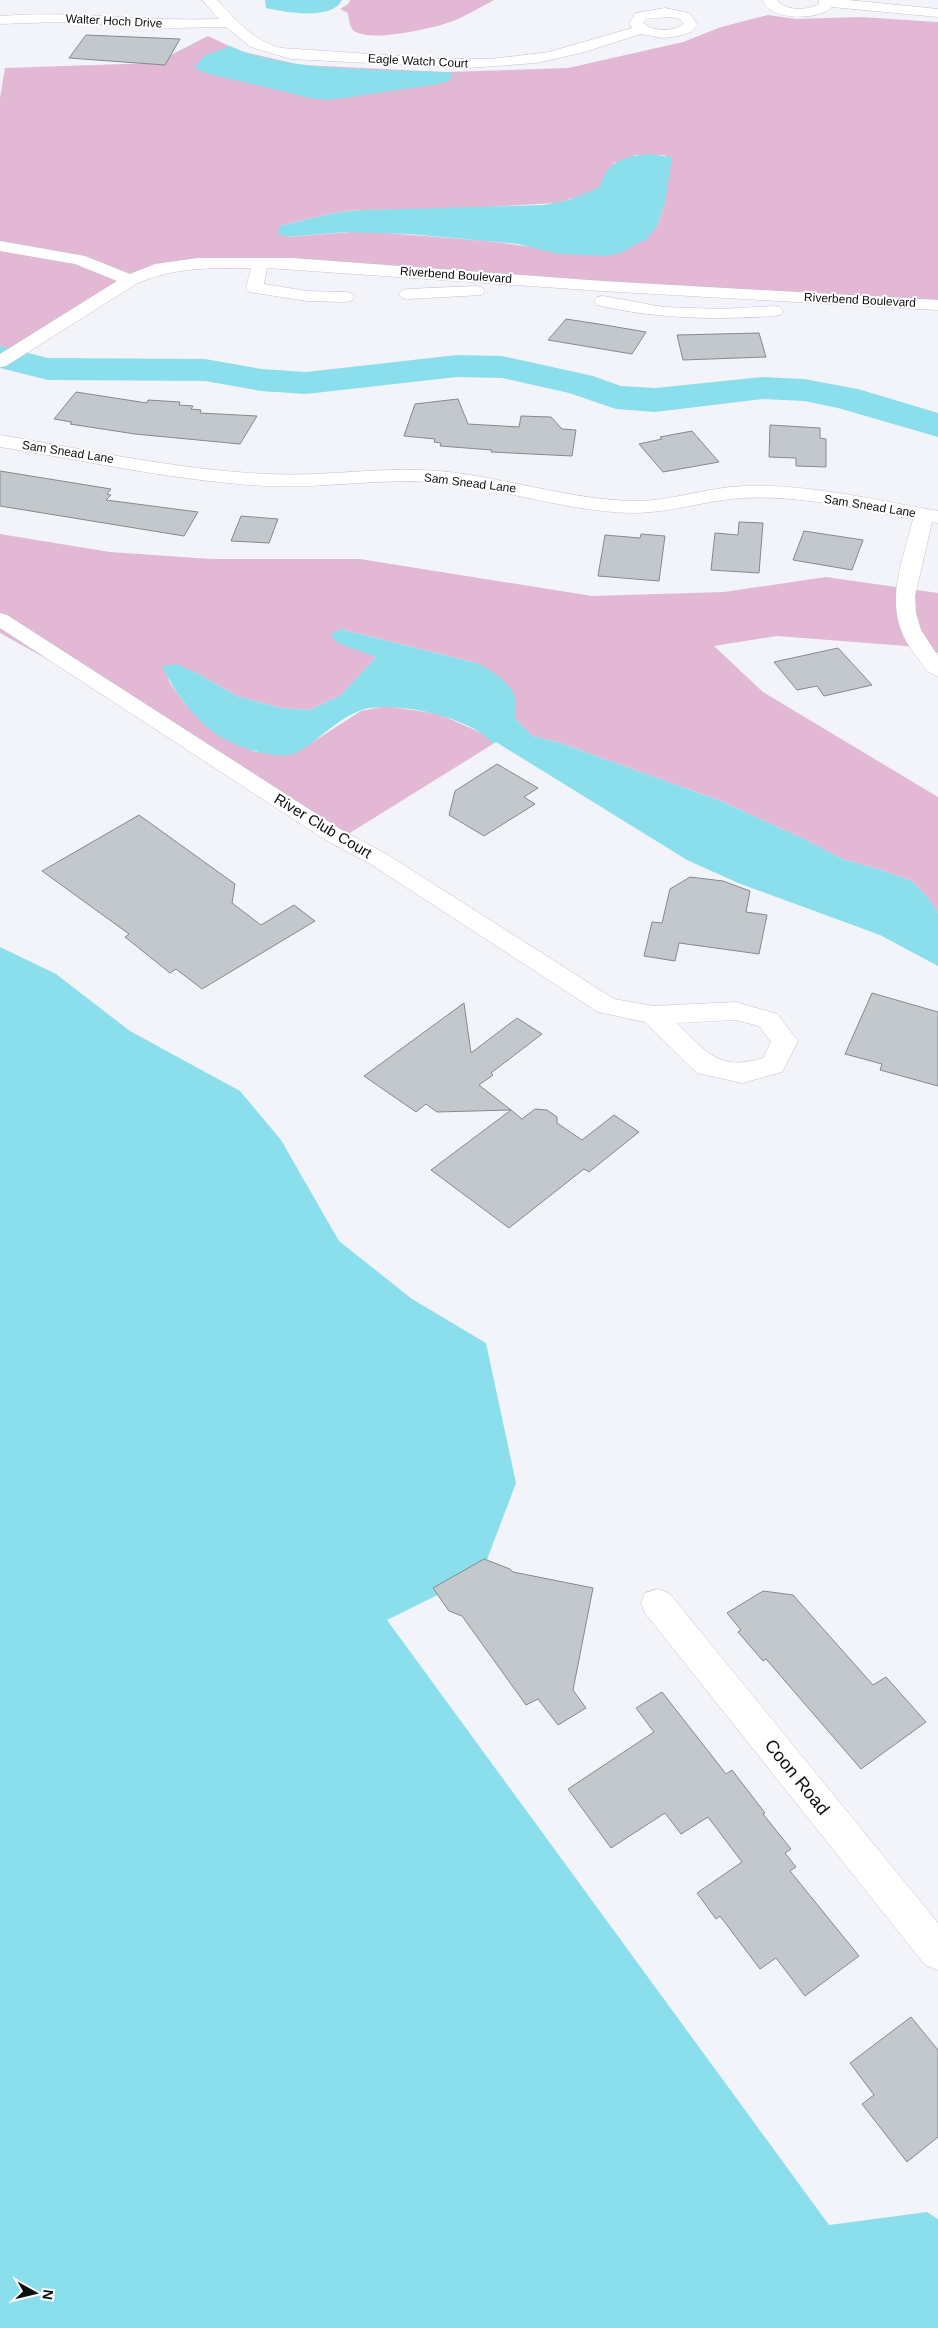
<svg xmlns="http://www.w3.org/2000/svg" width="938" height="2328" font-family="Arial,sans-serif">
<rect width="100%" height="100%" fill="#f2f4f9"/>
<path fill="#e3b8d4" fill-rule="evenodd" d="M350 0H494C477 9 460 20 441 25 422 30 371 42 354 31 349 27 349 19 348 13L340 9 348 4Z
M768 15 796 19 860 17 938 22V309L271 266 212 265 152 274 14 356 0 353V98L5 68 155 63 208 36 240 51 301 65 445 72 568 68 683 42 721 27ZM636 155H665V202L657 226 532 247 487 241 362 231 288 237 280 226 333 213 362 210 469 208 557 203 582 196 600 187 614 163Z
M0 534 110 552 211 559H360L592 596 724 592 826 577 938 593V653L906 646 777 636 714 646 763 692 938 797V913L928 898 912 881 881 870 842 859 804 839 721 801 560 743 533 736 515 719 476 663 340 629 338 643 377 656 341 695 310 710 281 708 237 696 197 673 163 666 170 683 185 704 214 732 256 752H297L361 711 386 706 439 714 486 735 493 744 337 841 131 706 0 633Z"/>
<path fill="#8bdfed" d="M265 0H342C332 21 284 12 266 8Z
M230 46C285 72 384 69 445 72L451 73 453 77 446 82 432 85 329 100 315 99 209 74 194 68 204 56Z
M650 154 672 157 665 202 657 226 647 239 620 253 607 256 558 254 518 244 409 234 346 232 287 237 277 233 280 226 333 213 362 210 543 205 569 200 600 187C606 161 625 156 650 154Z
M340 629 476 663C489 668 512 684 515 698 516 705 515 712 515 719L533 736 560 743 721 801 804 839 842 859 881 870 912 881 928 898 938 913V966L880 935 738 883 687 860 496 742 493 744C472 717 394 700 362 710 338 718 319 740 298 752 279 763 230 745 213 732 191 715 174 691 162 666L176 664 197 673 237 696 281 708 310 710 341 695 376 657 338 643 330 635Z
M0 947 56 974 130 1031 240 1091 281 1140 339 1241 412 1299 486 1343 516 1483 482 1573 387 1620 829 2225 927 2212 938 2219V2328H0Z"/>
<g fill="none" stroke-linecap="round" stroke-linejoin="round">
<path fill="#8bdfed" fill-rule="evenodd" d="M0 346 48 358 205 359 261 369 306 372 457 355 502 356 593 376 621 386 655 388 763 377 804 379 858 389 938 413V437L838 408 804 401 763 399 655 412 616 409 569 393 502 378 457 377 306 394 261 391 205 381 48 380 0 368Z"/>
</g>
<path fill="#c3c8cc" stroke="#858a8e" d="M86 35 180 39 165 65 69 58Z
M566 319 605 325 646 332 632 354 548 340Z
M759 333 766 357 683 360 677 335Z
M76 392 147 403 148 400 180 402 179 405 193 406 191 409 201 410 200 413 257 416 240 444 135 434 70 424 72 422 54 419Z
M458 399 468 424 519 427 521 416 551 417 562 429 576 430 572 456 491 452 492 450 440 446 441 443 434 442 435 439 404 436 415 404Z
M770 425 820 428V438L826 439V467L796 466V458L769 457Z
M692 431 719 462 663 472 639 444 662 439 660 437Z
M0 471 111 489 107 494 111 495 106 500 198 512 184 536 0 506Z
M241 516 278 519 269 543 231 541Z
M739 522 763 523 759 573 711 570 715 533 738 535Z
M804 531 863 540 852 570 793 560Z
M641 534 665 536 659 581 598 576 605 535 640 538Z
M838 648 872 685 824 696 817 686 797 690 774 662Z
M497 764 538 788 524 797 535 804 484 836 449 815 455 791Z
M139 815 235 884 232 903 261 925 294 905 315 921 202 989 176 969 170 973 125 937 129 934 42 871Z
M690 877 723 881 750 891 746 912 767 915 759 954 679 943 675 961 644 956 652 922 662 923 670 889Z
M872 993 938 1012V1086L880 1070 882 1064 845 1054Z
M464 1003 471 1053 517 1018 542 1034 491 1073 493 1075 479 1085 511 1110 437 1112 426 1104 416 1112 364 1076Z
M535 1109 547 1110 557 1117V1123L582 1140 614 1115 639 1132 589 1172 584 1169 509 1228 431 1170 511 1110 522 1119Z
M484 1559 510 1569 513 1572 593 1588 573 1690 586 1708 558 1725 538 1699 526 1705 462 1616 449 1611 433 1588Z
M763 1591 793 1595 873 1685 886 1677 926 1722 861 1769 766 1659 763 1661 738 1632 741 1630 727 1613Z
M662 1692 726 1774 732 1770 765 1813 763 1814 791 1849 785 1853 796 1867 790 1871 859 1956 805 1996 776 1958 760 1969 720 1916 716 1919 697 1893 742 1862 708 1817 681 1834 665 1813 611 1848 568 1789 654 1732 636 1708Z
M911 2017 938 2050V2137L907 2162 862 2104 874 2095 850 2063Z"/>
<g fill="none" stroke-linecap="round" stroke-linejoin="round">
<g stroke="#c3c4ca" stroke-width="1">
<path id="minor" d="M202 0H217C237 21 252 40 281 48L445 59H491L549 52 632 28 629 23 636 13 665 8 689 13 698 25 691 32 679 36 663 38 641 34 581 53 536 63 468 68 291 59 251 47 226 27 171 28 57 22 0 24V16C73 10 146 22 219 19ZM669 17 680 19 684 24C672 32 654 32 643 23L646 19Z
M763 0H777C785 11 807 11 819 4L818 0H848L938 9V17L832 7C819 21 768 21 763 0Z
M0 241 85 256 130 274 155 264 198 258H292L602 281 938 300V310L602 291 267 268 264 284 307 291 345 292 351 293 354 297 351 301 345 302 307 301 249 292 246 288 251 268C209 268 174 267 136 284L6 366 0 367V354L117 281 75 264 0 251Z
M476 286 482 287 485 291 482 295 408 299 402 298 399 294 402 290 408 289Z
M603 296 663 307 722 309 774 306 780 307 783 311 780 315 774 316C714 320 656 319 597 305L594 301 597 297Z
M0 435C89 450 178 470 268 474 325 477 382 466 439 471 504 477 567 499 632 501 670 502 707 487 745 486 810 484 874 500 938 511V523L932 522 915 596 916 613 921 630 938 656V676C927 674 923 665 916 656 880 611 901 568 913 519 857 509 800 495 743 498 706 500 671 513 633 513 569 512 506 489 441 483 383 477 324 489 266 486 176 481 88 461 0 447Z
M0 613 7 615 340 829 388 855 614 999 653 1006 736 1002 777 1014 798 1041 782 1072 742 1083 697 1073 645 1022 598 1012 372 865 324 839 0 628ZM736 1020 759 1026 771 1042 763 1058C718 1072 707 1052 677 1023Z
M657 1589 669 1593 938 1923V1970L925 1965 645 1613 641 1603 645 1593Z"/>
</g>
<use href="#minor" fill="#fff" fill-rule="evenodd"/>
</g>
<g text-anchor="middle" stroke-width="4" stroke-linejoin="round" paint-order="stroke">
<g font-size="12" fill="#0e0f11" stroke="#fff">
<text transform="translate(114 21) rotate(3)" y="4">Walter Hoch Drive</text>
<text transform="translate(418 61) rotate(3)" y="4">Eagle Watch Court</text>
<text transform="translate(456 275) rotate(4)" y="4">Riverbend Boulevard</text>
<text transform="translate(860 300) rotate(3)" y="4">Riverbend Boulevard</text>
<text transform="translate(68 452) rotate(9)" y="4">Sam Snead Lane</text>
<text transform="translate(470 483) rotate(7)" y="4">Sam Snead Lane</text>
<text transform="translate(870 506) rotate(9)" y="4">Sam Snead Lane</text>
</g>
<g font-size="15" fill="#0e0f11" stroke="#fff">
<text transform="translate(323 826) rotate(31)" y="5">River Club Court</text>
</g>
<g font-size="18" fill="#0e0f11" stroke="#fff">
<text transform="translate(797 1777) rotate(51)" y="6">Coon Road</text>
</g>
</g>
<g transform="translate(35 2293) rotate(98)" stroke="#ffffff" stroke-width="4" paint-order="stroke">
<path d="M0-4L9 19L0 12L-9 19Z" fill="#0e0f11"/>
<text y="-8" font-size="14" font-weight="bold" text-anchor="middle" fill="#0e0f11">N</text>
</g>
</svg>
